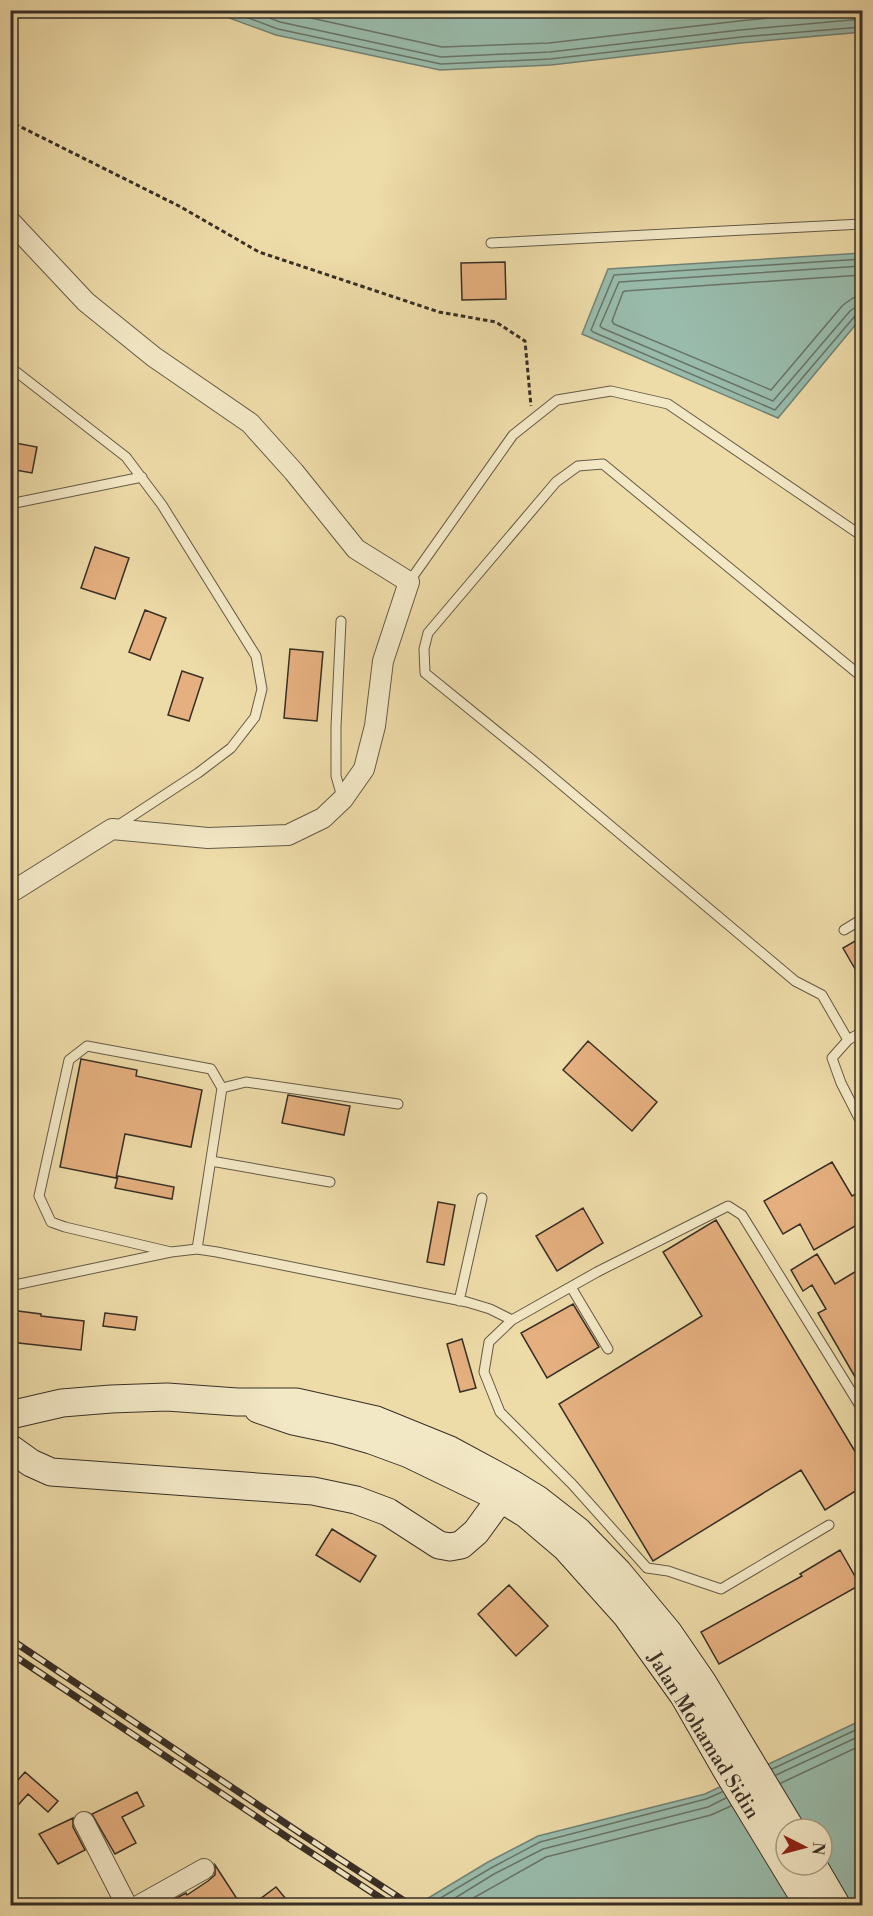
<svg xmlns="http://www.w3.org/2000/svg" width="873" height="1916" font-family="'Libre Bodoni',serif">
<rect width="100%" height="100%" fill="#eddba8"/>
<filter id="stains"><feTurbulence type="fractalNoise" baseFrequency=".00333" numOctaves="4"/><feColorMatrix values="0 0 0 0 .2 0 0 0 0 .09 0 0 0 0 .02 0 0 0 .5 -.17"/></filter>
<radialGradient id="worn" r=".72"><stop offset=".6" stop-color="#630" stop-opacity="0"/><stop offset="1" stop-color="#630" stop-opacity=".3"/></radialGradient>
<path fill="#99bbab" stroke="#728376" stroke-width="1.5" fill-rule="evenodd" d="M862 10V32L741 43 551 65 440 70 276 35 210 11Z
M862 253V317L778 418 582 334 608 269Z
M862 1720V1905L415 1906 488 1862 538 1836 705 1794ZM786 1829H822V1865H786Z"/>
<g fill="none" stroke-linecap="round" stroke-linejoin="round">
<path stroke="#687568" stroke-width="1.5" d="M227 10 278 29 441 64 550 59 741 37 862 27
M249 10 280 22 441 57 550 52 740 30 862 19
M275 10 442 47 549 43 739 21 854 10
M862 259 614 275 591 330 593 332 775 410 855 316 862 314
M862 266 619 282 600 326 602 328 773 401 850 311 856 307 862 306
M862 275 625 291 623 292 612 321 614 324 771 390 843 305 853 298 862 297
M772 1769 862 1727
M776 1775 862 1735
M781 1783 862 1745
M427 1906 491 1868 540 1842 706 1799 722 1792
M442 1906 494 1874 543 1849 708 1807 726 1798
M459 1906 546 1857 711 1815 731 1806"/>
</g>
<path fill="#e5af7f" stroke="#382f26" stroke-width="1.5" d="M505 262 506 299 462 300 461 263Z
M10 442 37 447 32 473 10 469Z
M95 547 129 558 115 599 81 588Z
M145 610 166 618 150 660 129 652Z
M290 649 323 652 317 721 284 718Z
M182 671 203 678 189 721 168 715Z
M862 937V981L843 948Z
M588 1041 657 1102 632 1131 563 1070Z
M81 1059 137 1070 136 1076 202 1090 191 1147 125 1134 116 1178 60 1167Z
M288 1095 350 1106 344 1135 282 1123Z
M832 1162 852 1196 856 1194 862 1205V1222L814 1250 800 1224 783 1234 764 1201Z
M118 1176 174 1187 172 1199 115 1188Z
M438 1202 455 1205 444 1265 427 1262Z
M583 1208 603 1243 557 1271 536 1236Z
M716 1220 862 1463V1487L825 1510 801 1470 653 1561 559 1404 702 1316 663 1252Z
M817 1254 835 1284 858 1270 862 1278V1389L818 1313 826 1309 812 1285 803 1291 791 1270Z
M573 1304 599 1347 547 1378 521 1333Z
M10 1310 41 1314V1316L84 1321 81 1350 10 1342Z
M105 1313 137 1317 135 1330 103 1326Z
M462 1339 476 1388 460 1392 447 1344Z
M332 1529 376 1556 360 1582 316 1555Z
M840 1550 860 1585 719 1664 701 1632 802 1576 800 1574Z
M509 1585 548 1626 516 1656 478 1614Z
M25 1772 58 1801 48 1812 28 1794 10 1814V1789Z
M137 1792 144 1806 122 1817 136 1843 115 1854 92 1814Z
M73 1818V1827L85 1850 58 1864 39 1834Z
M215 1865 241 1905H163L186 1893 187 1895 208 1881 215 1875Z
M276 1887 291 1905H252Z"/>
<g fill="none" stroke-linecap="round" stroke-linejoin="round">
<g stroke="#655a46" stroke-width="11">
<path id="lane" d="M491 243 862 224
M10 367 126 457 162 505 256 656 262 689 255 717 231 748 198 773 117 826
M10 504 142 477
M409 582 513 435 557 400 611 391 668 404 862 536
M341 621 336 727V776L342 797
M844 930 862 919
M862 1032 848 1040 832 1058 841 1083 862 1124
M848 1040 822 995 795 981 536 763 425 673 424 649 428 633 556 482 578 466 603 464 862 677
M222 1088 246 1082 398 1104
M211 1161 330 1182
M171 1252 65 1227 51 1222 39 1196 69 1060 87 1046 211 1069 222 1088 197 1249
M10 1286 171 1252 197 1249 217 1252 467 1302 490 1309 512 1320
M571 1287 608 1349
M459 1301 482 1198
M829 1525 721 1589 668 1571 647 1568 572 1484 500 1412 484 1372 489 1342 512 1320 597 1272 728 1206 742 1215 862 1409"/>
</g>
<g stroke="#655a46" stroke-width="22">
<path id="street" d="M10 221 86 302 154 357 250 423 294 472 356 549 409 582 383 661 375 726 364 769 343 799 323 818 288 835 208 838 112 829 10 893
M84 1822 127 1906
M138 1906 204 1869"/>
</g>
<g stroke="#382f26" stroke-width="29">
<path id="secondary" d="M258 1409 293 1421 336 1430 371 1440 409 1454 500 1498 526 1514 566 1548 626 1615 684 1696 727 1771 809 1906
M10 1415 62 1403 111 1399 167 1397 237 1402H296L376 1420 450 1450 511 1483 537 1499 578 1531 618 1572 668 1632 703 1683 791 1829
M10 1448 31 1463 51 1472 313 1491 356 1500 388 1512 439 1545 450 1547 461 1545 476 1532 511 1484
M813 1865 837 1906"/>
</g>
<path stroke="#382f26" stroke-width="3" stroke-dasharray="4.5 3" stroke-linecap="butt" d="M15 124 179 206 259 252 439 312 496 322 525 341 531 406"/>
<use href="#lane" stroke="#f3e8c6" stroke-width="9"/>
<use href="#street" stroke="#f3e8c6" stroke-width="20"/>
<use href="#secondary" stroke="#f3e8c6" stroke-width="27"/>
<g stroke="#382f26" stroke-width="7">
<path id="rail" d="M10 1639 300 1833 412 1906
M10 1653 293 1841 393 1906"/>
</g>
<use href="#rail" stroke="#f3e8c6" stroke-width="4.5" stroke-dasharray="14" stroke-linecap="butt"/>
</g>
<g text-anchor="middle" stroke-width="5" stroke-linejoin="round" paint-order="stroke">
<g font-size="20" fill="#382f26" stroke="#f3e8c6">
<text transform="translate(704 1735) rotate(58)" y="7">Jalan Mohamad Sidin</text>
</g>
</g>
<rect width="873" height="1916" fill="none" stroke="#eddba8" stroke-width="36"/>
<rect x="12" y="12" width="849" height="1892" fill="none" stroke="#382f26" stroke-width="3"/>
<rect x="18" y="18" width="837" height="1880" fill="none" stroke="#382f26" stroke-width="1.5"/>
<g transform="translate(804 1847) rotate(96)"><circle r="28" fill="#f3e8c6" stroke="#a89e86" stroke-width="1.5"/>
<path d="M0-4.5L10 22L0 15L-10 22Z" fill="#8f2418"/>
<text y="-9" font-size="16" font-weight="bold" text-anchor="middle" fill="#382f26">N</text>
</g>
<rect width="100%" height="100%" filter="url(#stains)"/>
<rect width="100%" height="100%" fill="url(#worn)"/>
</svg>
